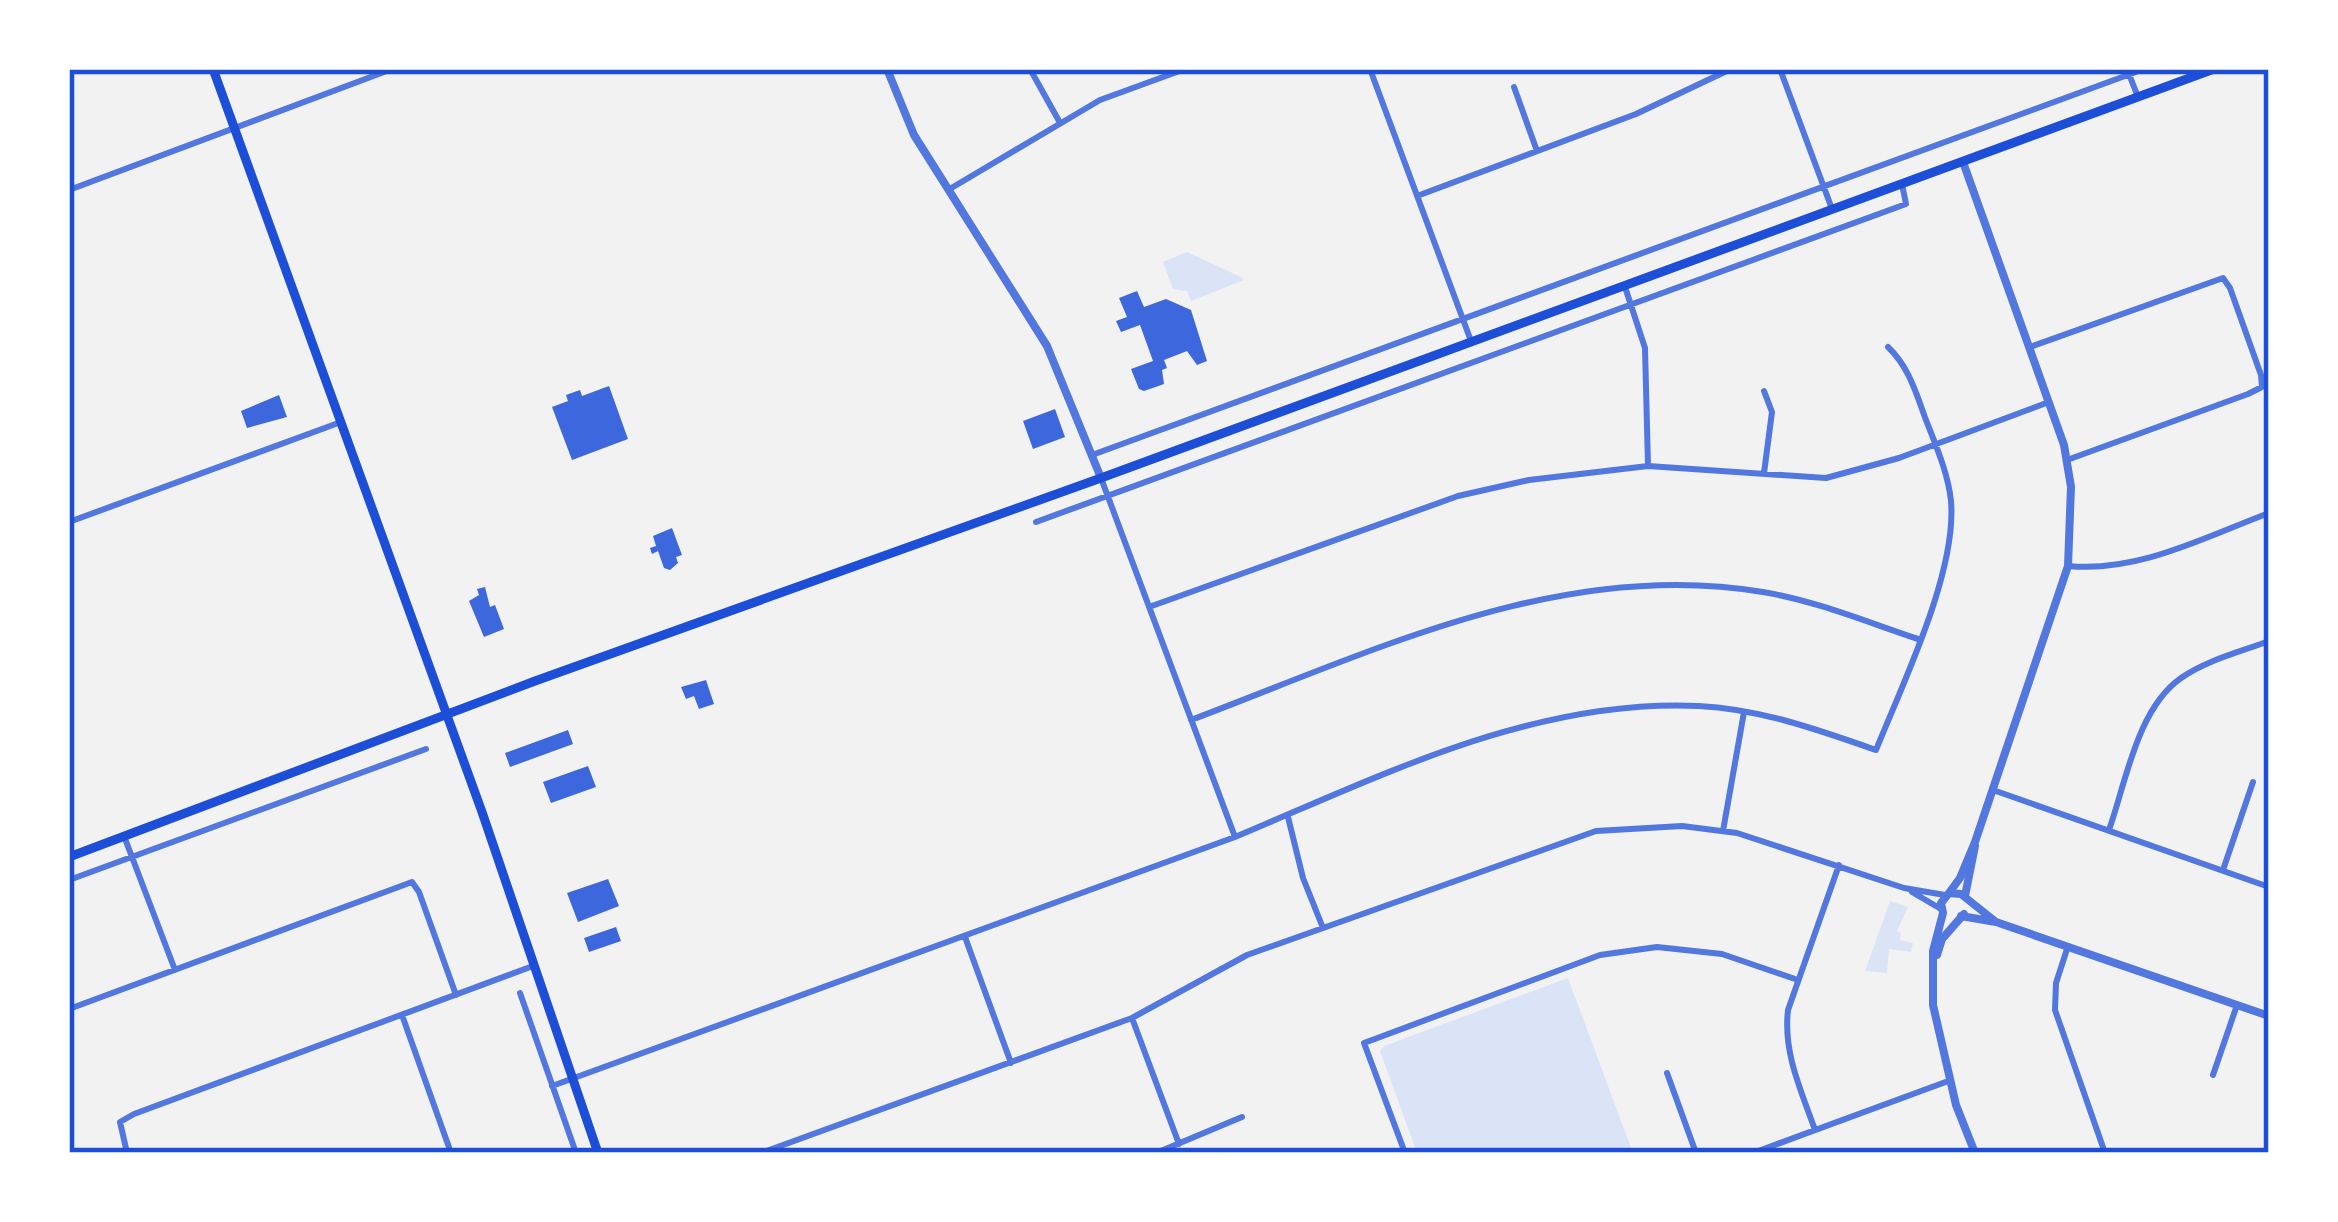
<svg xmlns="http://www.w3.org/2000/svg" width="2338" height="1222" font-family="Cabin,sans-serif">
<rect width="100%" height="100%" fill="#f2f2f2"/>
<path fill="#dbe4f7" d="M1187 252 1241 277 1244 280 1191 301 1187 291 1173 289 1163 262Z
M1890 901 1908 907 1897 931 1901 933 1900 940 1913 943 1911 952 1889 949 1887 973 1865 971Z
M1568 978 1633 1153H1417L1380 1051 1384 1046Z"/>
<path fill="#3d67dc" d="M1137 291 1144 307 1166 299 1191 310 1207 361 1197 365 1187 351 1164 360 1167 368 1162 370 1164 384 1144 391 1139 389 1131 369 1153 361 1140 325 1121 332 1116 321 1127 317 1119 298Z
M609 386 628 439 572 460 552 407 568 401 566 395 580 390 582 396Z
M279 395 287 417 247 428 241 411Z
M1055 409 1065 437 1033 449 1023 421Z
M672 528 682 555 676 557 678 563 670 570 664 568 658 551 652 554 650 548 656 546 653 536Z
M485 587 490 607 495 605 504 629 484 637 469 601 479 595 477 589Z
M706 680 714 704 699 709 694 696 686 699 681 687Z
M568 730 573 744 510 767 505 753Z
M588 766 596 787 551 803 543 782Z
M608 879 619 906 578 922 567 893Z
M616 927 621 941 589 952 584 938Z"/>
<g fill="none" stroke-linecap="round" stroke-linejoin="round">
<path stroke="#5277de" stroke-width="6" d="M1030 69 1059 121
M1370 69 1471 341
M1780 69 1832 209
M2127 69 2138 97
M1514 87 1537 151
M69 190 392 69
M948 190 1100 100 1185 69
M1417 196 1636 114 1731 69
M1625 287 1645 348 1648 466
M2030 347 2223 278 2230 288 2261 375 2262 387 2248 394 2067 460
M1764 391 1772 412 1764 473
M1092 455 2144 69
M1101 478 1235 837
M69 522 341 422
M1036 522 1906 204 1902 184
M2068 566C2138 573 2205 537 2269 513
M1149 607 1458 496 1529 480 1648 466 1826 478 1899 458 2049 402
M1191 720C1374 651 1562 558 1763 592 1817 601 1869 623 1921 640
M1993 790 2269 887
M1288 817 1303 878 1323 928
M2109 830C2126 782 2137 709 2181 678 2207 660 2240 652 2269 641
M1723 831 1744 712
M124 836 175 970
M2223 870 2253 782
M69 880 426 749
M1912 892 1941 909
M965 937 1011 1063
M2068 946 2056 983 2055 1010 2105 1153
M520 993 576 1153
M69 1009 412 882 419 892 456 995
M402 1015 451 1153
M1132 1018 1179 1144
M1667 1073 1696 1153
M2213 1075 2237 1005
M552 1086 1235 837C1383 775 1535 698 1699 706 1760 709 1819 730 1876 750 1903 683 1957 572 1951 501 1948 473 1936 446 1926 420 1916 393 1909 367 1888 347
M1815 1130C1801 1090 1783 1053 1788 1010L1839 865
M127 1153 120 1122 134 1114 533 966
M761 1153 1132 1018 1247 955 1596 831 1682 826 1737 833 1904 888 1945 895
M1156 1153 1242 1117
M1405 1153 1364 1043 1600 955 1657 947 1722 954 1798 980
M1753 1153 1951 1080"/>
<path stroke="#5277de" stroke-width="8" d="M887 69 914 135 1047 346 1101 478
M1949 893 1960 878 1975 842 2068 566 2071 487 2064 445 1963 162
M1965 896 1975 846
M1961 916 1996 922 2269 1016
M1937 955 1942 939 1964 914
M1975 1153 1956 1105 1933 1005V951L1943 913 1941 903 1949 893 1961 894 1996 922"/>
<path stroke="#1d4ed8" stroke-width="9" d="M213 69 482 812 598 1153
M69 857 535 681 1101 478 2214 69"/>
</g>
<rect width="2338" height="1222" fill="none" stroke="#ffffff" stroke-width="144"/>
<rect x="72" y="72" width="2194" height="1078" fill="none" stroke="#1d4ed8" stroke-width="4.5"/>
</svg>
